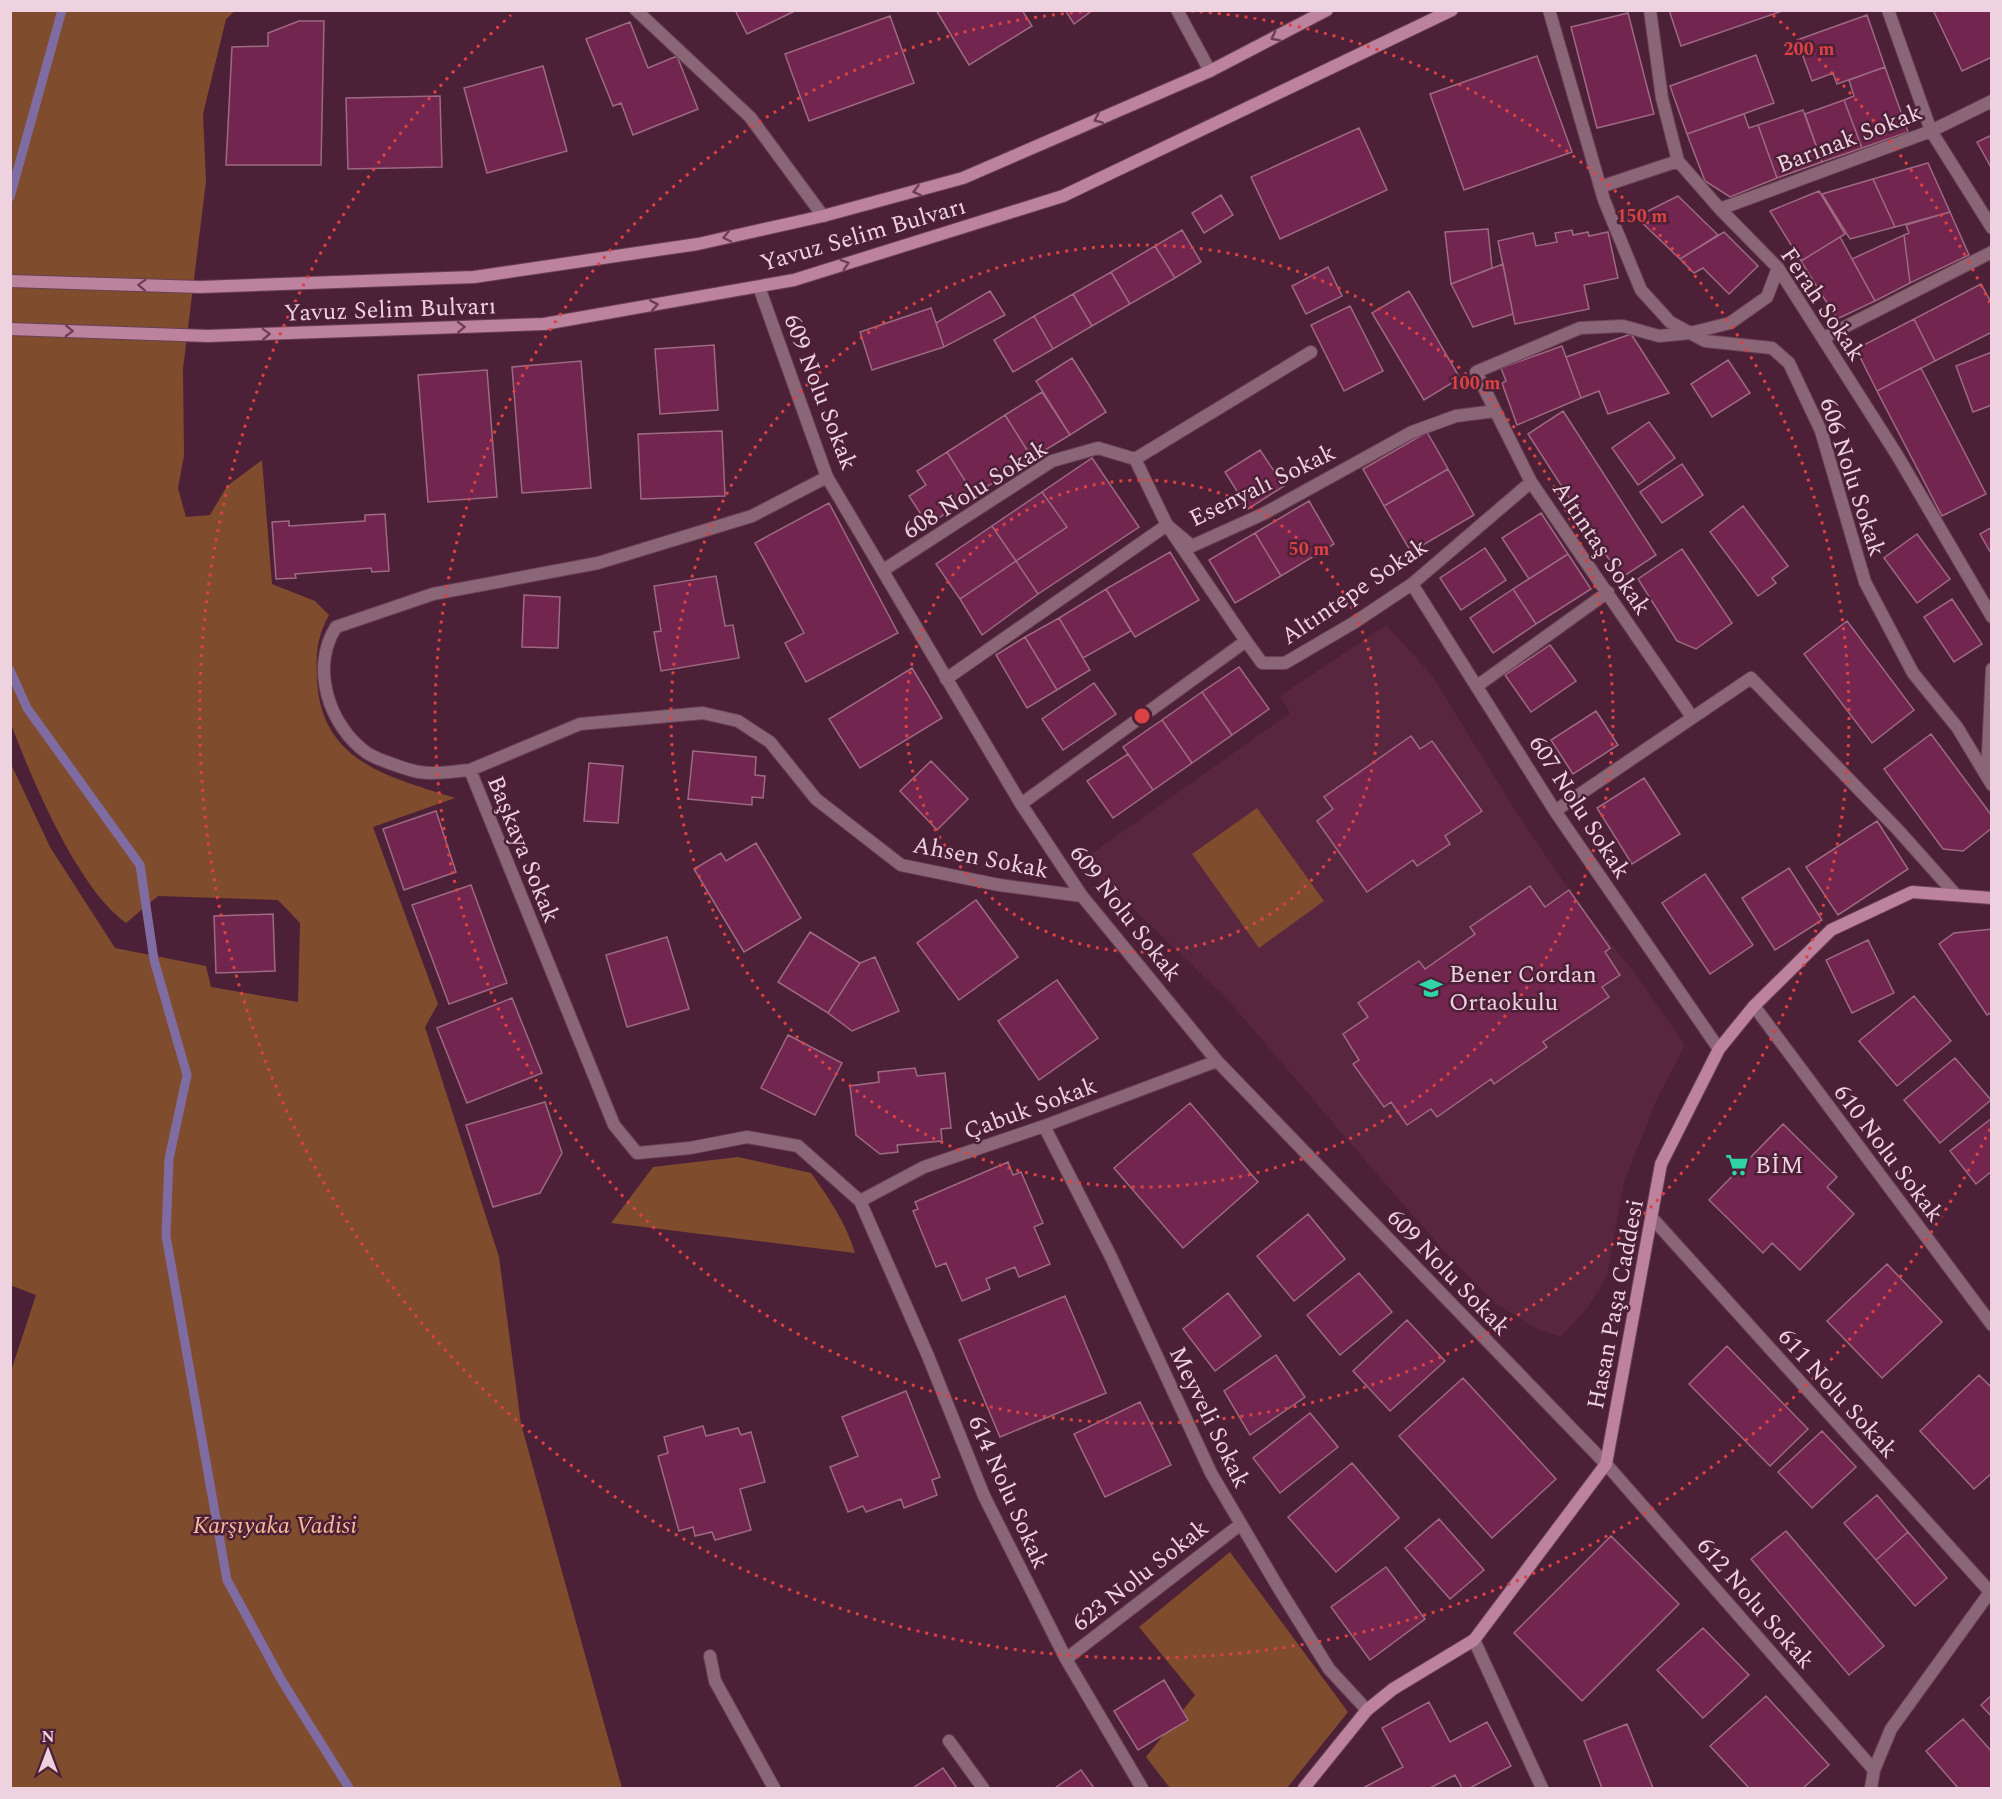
<svg xmlns="http://www.w3.org/2000/svg" width="2002" height="1799" font-family="Spectral,serif">
<rect width="100%" height="100%" fill="#4c2036"/>
<path fill="#592640" d="M1386 625 1431 674 1516 812 1578 903 1636 975 1685 1045 1656 1101 1624 1182 1607 1276 1588 1307 1561 1337 1537 1329 1496 1304 1444 1251 1344 1136 1230 1002 1113 889 1080 862 1290 713 1280 696Z"/>
<path fill="#804c2e" d="M11 11H235L226 19 203 114 206 181 183 369 184 456 178 488 186 517 210 515 227 486 262 460 272 584 315 601 329 615C316 639 316 655 317 681 322 763 390 777 455 798L373 827 438 1004 425 1027 499 1257 521 1424 622 1788H11V1371L36 1295 10 1285V762L50 847 115 948 206 966 211 987 298 1002 300 923 278 900 158 896 126 923C78 889 32 780 11 724Z
M1257 808 1324 901 1259 948 1192 854Z
M738 1157 811 1173C829 1198 846 1223 855 1253L611 1223 653 1167Z
M1230 1552 1348 1712 1287 1788H1170L1146 1757 1195 1695 1139 1627Z"/>
<g fill="none" stroke-linecap="round" stroke-linejoin="round">
<path stroke="#7f6ca3" stroke-width="9" d="M10 197 62 10
M10 670 27 708 140 865 154 960 187 1075 169 1159 166 1236 227 1580 282 1681 349 1788"/>
</g>
<path fill="#71254f" stroke="#9d6a82" stroke-width="1.5" d="M735 10H797L747 34Z
M936 10H1022L1032 26 969 65Z
M1065 10H1093L1074 24Z
M1669 10H1785L1681 46Z
M1933 10H1992V57L1962 71Z
M1628 13 1654 114 1597 128 1571 27Z
M1867 15 1885 67 1837 84 1833 73 1812 81 1797 40Z
M890 16 914 83 809 121 785 54Z
M299 21H324L321 165H226L232 47 268 46V33Z
M630 22 648 68 677 56 698 109 633 135 621 103 613 106 586 39Z
M1756 55 1774 103 1687 134 1670 86Z
M1537 56 1572 152 1464 190 1430 94Z
M543 66 567 151 487 173 464 88Z
M1885 67 1908 132 1862 148 1844 100 1854 96 1849 80Z
M440 96 442 167 348 169 346 98Z
M1844 100 1862 148 1822 162 1805 114Z
M1803 110 1822 162 1777 178 1758 125Z
M1744 114 1749 128 1758 125 1777 178 1730 197 1705 181 1687 134Z
M1359 128 1387 190 1280 239 1251 177Z
M1992 135V169L1977 142Z
M1928 163 1950 212 1895 227 1873 179Z
M1873 179 1895 227 1850 239 1822 194Z
M1819 191 1845 234 1801 261 1770 211Z
M1221 195 1233 215 1204 233 1192 213Z
M1678 196 1718 235 1680 259 1636 217Z
M1950 212 1969 255 1910 283 1904 235 1909 233 1906 225Z
M1488 229 1492 268 1451 284 1445 232Z
M1182 230 1201 262 1175 278 1155 246Z
M1572 230 1573 235 1588 232 1589 236 1608 232 1618 278 1584 285 1589 309 1515 324 1498 241 1533 233 1536 246 1557 242 1555 233Z
M1724 232 1758 266 1729 294 1703 268 1694 273 1680 259Z
M1904 235 1910 283 1875 301 1852 259Z
M1840 237 1875 301 1837 319 1801 261Z
M1155 246 1175 278 1130 304 1111 272Z
M1503 264 1513 314 1473 327 1451 284Z
M1328 267 1342 296 1306 314 1292 286Z
M1111 272 1130 304 1092 326 1073 294Z
M1981 284 1992 304V332L1935 361 1914 319Z
M990 291 1005 315 944 347 936 323Z
M1409 291 1460 378 1424 400 1372 313Z
M1073 294 1092 326 1053 349 1034 316Z
M1350 306 1383 371 1344 391 1311 325Z
M931 308 944 347 872 370 860 332Z
M1034 316 1053 349 1013 372 994 340Z
M1914 319 1935 361 1877 391 1856 349Z
M1631 334 1669 393 1608 414 1599 391 1581 398 1566 357Z
M714 345 718 410 660 414 655 349Z
M1562 346 1581 398 1517 425 1502 383 1506 381 1501 368Z
M1992 352V405L1973 412 1956 366Z
M1072 358 1106 412 1070 435 1036 381Z
M1728 360 1750 393 1712 417 1691 384Z
M581 361 591 488 522 493 512 367Z
M1921 368 1986 494 1942 516 1877 391Z
M487 370 497 497 428 502 418 375Z
M1042 392 1070 435 1032 458 1005 415Z
M1563 411 1656 555 1621 578 1528 434Z
M1005 415 1032 458 974 495 947 452Z
M1649 422 1675 458 1638 485 1612 448Z
M722 431 725 496 641 499 638 434Z
M1427 432 1448 469 1384 506 1363 469Z
M1260 450 1284 486 1248 509 1225 472Z
M947 452 974 495 928 525 909 496 926 485 917 471Z
M1092 458 1139 527 1038 594 1016 561 1067 527 1042 492Z
M1682 464 1703 495 1662 523 1640 492Z
M1448 469 1474 515 1411 552 1384 506Z
M1042 492 1067 527 1016 561 992 526Z
M1309 501 1334 544 1281 576 1255 533Z
M829 503 898 633 806 682 785 643 804 633 755 543Z
M1743 506 1788 566 1772 578 1776 583 1758 596 1710 532Z
M1541 513 1568 554 1529 579 1502 538Z
M385 514 389 571 372 572 371 568 295 574 296 578 276 579 272 522 289 521V526L365 521V515Z
M992 526 1016 561 960 599 936 564Z
M1992 527V555L1980 534Z
M1255 533 1281 576 1235 603 1209 560Z
M1917 534 1950 579 1917 603 1884 558Z
M1485 548 1506 580 1461 610 1440 578Z
M1682 549 1732 623 1696 649 1677 641 1638 579Z
M1170 552 1199 600 1135 637 1106 589Z
M1568 554 1591 589 1536 624 1513 589Z
M1016 561 1038 594 982 635 960 599Z
M716 576 725 626 733 625 739 658 661 671 654 632 661 631 654 586Z
M1106 589 1131 631 1083 658 1059 618Z
M1513 589 1536 624 1493 653 1470 618Z
M524 595 560 597 558 648 522 647Z
M1952 599 1982 644 1954 662 1924 617Z
M1059 618 1090 670 1057 690 1025 637Z
M1847 621 1914 710 1872 743 1804 654Z
M1025 637 1057 690 1027 708 996 655Z
M1550 645 1576 681 1531 712 1505 675Z
M1239 667 1269 709 1232 735 1202 692Z
M912 668 942 718 860 768 829 719Z
M1094 683 1116 714 1063 750 1042 719Z
M1202 692 1232 735 1192 763 1162 720Z
M1596 711 1618 745 1573 774 1551 740Z
M1162 720 1192 763 1153 790 1123 747Z
M1931 734 1992 816V828L1963 851 1943 849 1884 769Z
M1411 736 1420 749 1432 741 1482 811 1445 836 1450 844 1417 866 1413 860 1367 892 1317 821 1333 809 1324 797Z
M693 751 756 757 755 775 765 776 763 798 752 797V805L688 799Z
M1128 754 1153 790 1113 818 1087 781Z
M931 761 968 799 937 830 900 791Z
M589 763 623 766 618 823 584 821Z
M1644 778 1680 834 1632 864 1597 808Z
M436 811 456 872 404 890 383 829Z
M1877 821 1908 869 1838 915 1806 867Z
M756 843 801 918 744 952 694 869 721 853 726 861Z
M1789 868 1822 920 1775 950 1742 898Z
M1705 874 1753 945 1710 974 1662 903Z
M471 885 507 983 449 1004 412 905Z
M1530 886 1545 907 1569 890 1610 948 1605 952 1620 975 1602 987 1609 997 1543 1042 1547 1047 1494 1084 1491 1079 1437 1117 1431 1109 1407 1125 1391 1102 1384 1107 1353 1064 1359 1060 1343 1034 1368 1017 1358 1003 1419 961 1425 969 1475 934 1470 927Z
M976 900 1018 957 959 1000 917 943Z
M273 914 275 971 216 973 214 916Z
M1992 929V1012L1987 1015 1939 944 1954 933Z
M810 932 860 963 828 1013 778 982Z
M667 937 689 1009 627 1027 606 955Z
M1868 940 1894 993 1852 1013 1826 960Z
M875 957 899 1011 852 1031 828 1013 860 963Z
M1057 980 1098 1038 1039 1080 998 1021Z
M1914 996 1951 1041 1897 1086 1859 1041Z
M512 998 542 1073 467 1103 437 1028Z
M788 1035 842 1063 815 1115 761 1088Z
M1955 1058 1991 1100 1940 1143 1904 1100Z
M915 1068 917 1076 945 1073 951 1128 941 1129 942 1141 897 1145 898 1152 880 1154 856 1135 850 1086 879 1082 878 1072Z
M545 1102 562 1153 540 1193 493 1207 466 1125Z
M1190 1103 1258 1182 1183 1248 1114 1168Z
M1992 1118V1171L1976 1184 1950 1151Z
M1783 1124 1837 1177 1827 1187 1854 1214 1800 1270 1772 1243 1763 1253 1709 1200Z
M1008 1162 1013 1175 1021 1172 1043 1223 1034 1227 1050 1264 1019 1277 1015 1267 986 1279 990 1289 962 1301 946 1263 936 1267 913 1211 918 1209 915 1202Z
M1308 1214 1345 1259 1294 1301 1257 1256Z
M1887 1264 1942 1322 1882 1378 1827 1321Z
M1359 1273 1392 1312 1340 1355 1307 1315Z
M1228 1293 1261 1336 1215 1371 1183 1329Z
M1065 1296 1106 1393 1000 1437 959 1340Z
M1407 1320 1445 1361 1390 1411 1353 1371Z
M1727 1346 1808 1429 1770 1466 1689 1384Z
M1276 1355 1305 1397 1250 1435 1224 1391Z
M1979 1375 1992 1388V1473L1974 1489 1920 1431Z
M1463 1378 1556 1479 1492 1538 1399 1436Z
M906 1391 940 1477 932 1480 937 1495 904 1508 901 1499 866 1512 863 1506 848 1512 830 1467 858 1456 842 1417Z
M1140 1402 1171 1465 1105 1497 1074 1434Z
M1310 1413 1338 1447 1280 1493 1253 1458Z
M703 1426 706 1436 738 1428 741 1435 751 1432 765 1482 740 1489 751 1530 715 1540 712 1532 695 1536 693 1527 679 1531 658 1456 668 1453 664 1437Z
M1822 1431 1856 1467 1812 1508 1778 1472Z
M1352 1463 1399 1518 1336 1572 1288 1517Z
M1877 1495 1908 1532 1876 1560 1844 1523Z
M1439 1519 1484 1570 1450 1599 1405 1548Z
M1786 1531 1884 1646 1849 1675 1751 1559Z
M1908 1532 1947 1578 1915 1606 1876 1560Z
M1611 1536 1679 1604 1582 1701 1514 1633Z
M1386 1567 1425 1619 1370 1660 1331 1607Z
M1703 1628 1749 1675 1703 1718 1657 1670Z
M1164 1680 1188 1720 1138 1750 1114 1711Z
M1992 1695V1717L1981 1705Z
M1766 1696 1829 1765 1803 1788H1749L1710 1746Z
M1429 1702 1450 1742 1487 1722 1511 1766 1470 1788H1462L1455 1775 1430 1788H1363L1403 1767 1382 1728Z
M1963 1719 1992 1752V1788H1958L1926 1751Z
M1627 1724 1653 1788H1602L1584 1741Z
M943 1768 957 1788H913Z
M1081 1770 1094 1788H1055Z"/>
<g fill="none" stroke-linecap="round" stroke-linejoin="round">
<g stroke="#694054" stroke-width="14">
<path id="street" d="M636 10 750 117 823 216
M1177 10 1210 71
M1549 10 1604 200 1641 290 1670 322 1705 341 1772 348 1789 363 1821 431 1865 582 1913 673 1957 727 1992 785
M1650 10 1662 98 1678 161 1720 209 1778 268 1897 455 1992 617
M1888 10 1931 131 1992 228
M1600 187 1678 161
M1720 209 1931 131 1992 101
M759 287 827 477 1021 804 1082 896 1217 1061 1606 1464 1874 1770
M1823 338 1992 252
M1135 459 1167 525 1246 641
M827 477 752 516 598 563 433 594 336 627C310 668 329 726 367 753 376 759 408 770 419 772 435 775 454 771 470 770L614 1125 637 1153 690 1148 747 1137 798 1146 860 1201 928 1356 984 1496 1066 1659 1142 1788
M885 569 1052 461 1098 448 1135 459 1311 352
M1412 584 1555 811 1719 1049
M946 679 1167 525 1192 546 1265 513 1412 432 1456 416 1495 411
M1477 686 1608 592
M1692 717 1531 482 1476 372 1580 328 1623 326 1659 336 1690 333 1730 323 1767 297 1778 268
M470 770 580 724 703 713 738 721 770 742 816 799 901 865 999 885 1082 896
M1987 774 1992 669
M1021 804 1246 641 1262 663H1285L1355 622 1412 584 1531 482
M1555 811 1751 678 1898 830 1956 895
M1754 1006 1992 1325
M1044 1126 1111 1257 1211 1473 1278 1587 1329 1669 1367 1710
M860 1201 924 1167 1044 1126 1217 1061
M1653 1219 1992 1594
M1474 1640 1542 1788
M710 1656 715 1681 774 1788
M1066 1659 1241 1524
M949 1741 983 1788
M1871 1788 1874 1770 1891 1729 1990 1592"/>
</g>
<g stroke="#694054" stroke-width="14">
<path id="secondary" d="M10 281 200 287 474 277 698 244 823 216 963 178 1210 71 1327 10
M10 329 208 336 544 324 794 280 1063 196 1452 10
M1304 1788 1367 1710 1393 1689 1474 1640 1606 1464 1661 1164 1719 1049 1754 1006 1831 930 1912 892 1992 898"/>
</g>
<use href="#street" stroke="#8b6677" stroke-width="12"/>
<use href="#secondary" stroke="#bd839e" stroke-width="12"/>
</g>
<defs><path id="oneway-chevron" d="M-2-3.5L2.5 0L-2 3.5" fill="none" stroke-width="1.6" stroke-linecap="round" stroke-linejoin="round" transform="scale(1.5)"/></defs>
<g stroke="#6e3e55">
<use href="#oneway-chevron" transform="translate(1275 37) rotate(153)"/>
<use href="#oneway-chevron" transform="translate(1098 119) rotate(157)"/>
<use href="#oneway-chevron" transform="translate(917 191) rotate(165)"/>
<use href="#oneway-chevron" transform="translate(727 237) rotate(168)"/>
<use href="#oneway-chevron" transform="translate(845 264) rotate(-17)"/>
<use href="#oneway-chevron" transform="translate(142 285) rotate(-178)"/>
<use href="#oneway-chevron" transform="translate(654 305) rotate(-10)"/>
<use href="#oneway-chevron" transform="translate(461 327) rotate(-2)"/>
<use href="#oneway-chevron" transform="translate(69 331) rotate(2)"/>
<use href="#oneway-chevron" transform="translate(266 334) rotate(-2)"/>
</g>
<g fill="none" stroke="#da4243" stroke-width="3" stroke-dasharray="3 6">
<circle cx="1142" cy="716" r="236"/>
<circle cx="1142" cy="716" r="471"/>
<path d="M1191 11A707 707 0 1 1 1093 11"/>
<path d="M1990 1129A943 943 0 1 1 511 15M1773 15A943 943 0 0 1 1990 303"/>
</g>
<defs>
<g id="school-bare" transform="scale(1.8)"><path d="M0-5L7-2L0 1L-7-2ZM-4 1L0 2.5L4 1V4Q0 6-4 4Z" fill="#31d4a9" stroke="#4c2036" stroke-width="2.5" paint-order="stroke"/></g>
<g id="supermarket-bare" transform="scale(1.8)"><path d="M-6-5.5h2.5l.6 2H6L4.5 2H-2.5L-4.4-4H-6ZM-1.5 3.2a1.3 1.3 0 1 0 .1 0ZM3 3.2a1.3 1.3 0 1 0 .1 0Z" fill="#31d4a9" stroke="#4c2036" stroke-width="2.5" paint-order="stroke"/></g>
</defs>
<g fill-rule="evenodd">
<use href="#school-bare" x="1431" y="988"/>
<use href="#supermarket-bare" x="1737" y="1165"/>
</g>
<g text-anchor="middle" stroke-width="5" stroke-linejoin="round" paint-order="stroke">
<g font-size="24" fill="#efd2df" stroke="#4c2036">
<text transform="translate(1849 138) rotate(-21)" y="8">Barınak Sokak</text>
<text transform="translate(863 234) rotate(-16)" y="8">Yavuz Selim Bulvarı</text>
<text transform="translate(1823 304) rotate(56)" y="8">Ferah Sokak</text>
<text transform="translate(390 309) rotate(-2)" y="8">Yavuz Selim Bulvarı</text>
<text transform="translate(821 392) rotate(69)" y="8">609 Nolu Sokak</text>
<text transform="translate(1853 477) rotate(72)" y="8">606 Nolu Sokak</text>
<text transform="translate(1262 485) rotate(-26)" y="8">Esenyalı Sokak</text>
<text transform="translate(975 489) rotate(-32)" y="8">608 Nolu Sokak</text>
<text transform="translate(1602 548) rotate(56)" y="8">Altıntaş Sokak</text>
<text transform="translate(1354 591) rotate(-34)" y="8">Altıntepe Sokak</text>
<text transform="translate(1580 807) rotate(57)" y="8">607 Nolu Sokak</text>
<text transform="translate(524 849) rotate(68)" y="8">Başkaya Sokak</text>
<text transform="translate(981 857) rotate(11)" y="8">Ahsen Sokak</text>
<text transform="translate(1126 913) rotate(52)" y="8">609 Nolu Sokak</text>
<text transform="translate(1030 1108) rotate(-20)" y="8">Çabuk Sokak</text>
<text transform="translate(1889 1153) rotate(53)" y="8">610 Nolu Sokak</text>
<text transform="translate(1449 1272) rotate(46)" y="8">609 Nolu Sokak</text>
<text transform="translate(1615 1304) rotate(-79)" y="8">Hasan Paşa Caddesi</text>
<text transform="translate(1838 1393) rotate(48)" y="8">611 Nolu Sokak</text>
<text transform="translate(1210 1417) rotate(64)" y="8">Meyveli Sokak</text>
<text transform="translate(1009 1492) rotate(66)" y="8">614 Nolu Sokak</text>
<text transform="translate(1140 1575) rotate(-38)" y="8">623 Nolu Sokak</text>
<text transform="translate(1756 1603) rotate(49)" y="8">612 Nolu Sokak</text>
</g>
<g font-size="24" fill="#efd2df" stroke="#4c2036" text-anchor="start">
<text x="1449" y="982">Bener Cordan<tspan x="1449" dy="28">Ortaokulu</tspan></text>
<text x="1755" y="1173">BİM</text>
</g>
<g font-size="24" font-style="italic" fill="#fbbb98" stroke="#4c2036">
<text x="275" y="1533">Karşıyaka Vadisi</text>
</g>
</g>
<circle cx="1142" cy="716" r="9" fill="#da4243" stroke="#4c2036" stroke-width="3"/>
<g font-size="18" text-anchor="middle" font-weight="bold" fill="#da4243" stroke="#4c2036" stroke-width="5" stroke-linejoin="round" paint-order="stroke">
<text x="1809" y="55">200 m</text>
<text x="1642" y="222">150 m</text>
<text x="1475" y="389">100 m</text>
<text x="1309" y="555">50 m</text>
</g>
<rect width="2002" height="1799" fill="none" stroke="#efd2df" stroke-width="24"/>
<g transform="translate(48 1751)" stroke="#4c2036" stroke-width="4.5" paint-order="stroke">
<path d="M0-4.5L10 22L0 15L-10 22Z" fill="#efd2df"/>
<text y="-9" font-size="16" font-weight="bold" text-anchor="middle" fill="#efd2df">N</text>
</g>
</svg>
